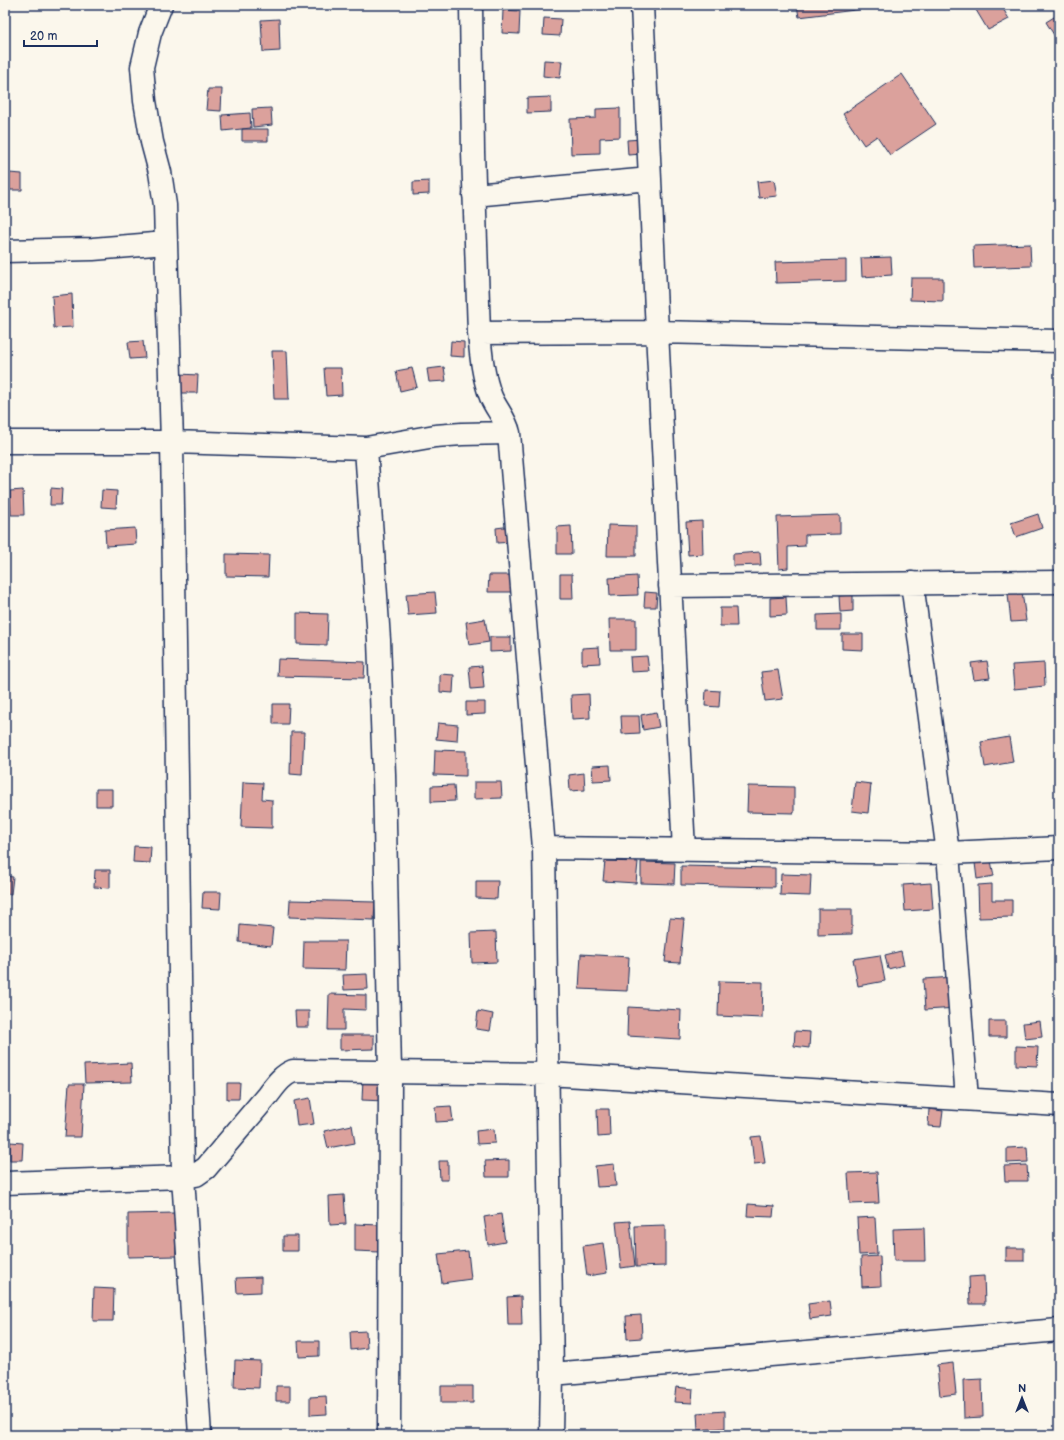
<svg xmlns="http://www.w3.org/2000/svg" width="1064" height="1440" font-family="'Balsamiq Sans',sans-serif">
<rect width="100%" height="100%" fill="#fbf7ec"/>
<filter id="ink" filterUnits="userSpaceOnUse"><feTurbulence type="fractalNoise" baseFrequency=".025" numOctaves="2"/><feDisplacementMap in="SourceGraphic" scale="8" xChannelSelector="R" yChannelSelector="G"/><feConvolveMatrix kernelMatrix="1 2 1 2 8 2 1 2 1" color-interpolation-filters="sRGB"/></filter>
<g filter="url(#ink)">
<path fill="#dba19c" stroke="#1b2f5e" d="M797 5H863V9L799 17Z
M973 5H1001L1009 19 988 30Z
M503 10 520 11 519 34 502 33Z
M1059 14V43L1046 22Z
M544 18 561 19 560 36 543 35Z
M279 19 280 51 263 52 261 20Z
M544 60 562 61 560 78 543 76Z
M902 74 936 124 890 155 877 136 864 145 843 114Z
M208 89H222L221 111 206 110Z
M551 97V112L527 113V98Z
M271 108 272 125 253 127 252 109Z
M620 108V137L600 138V153L571 154 570 119 596 118V109Z
M250 113 251 128 223 131 222 115Z
M242 129H268V141H242Z
M642 139 643 154 628 155 627 140Z
M9 173 22 174V190H8Z
M774 180 777 196 759 198 757 182Z
M429 181V194L413 195V182Z
M1030 244 1031 266 974 268 973 246Z
M891 257 892 275 862 277 861 258Z
M846 260V281L776 283 775 262Z
M911 278H943V301L910 300Z
M72 294 73 327 54 328 52 296Z
M143 341 145 358 130 359 128 342Z
M451 341 464 342V357L450 356Z
M272 351H287L289 399H274Z
M444 367 446 381 429 382 427 369Z
M324 368H341L342 395 326 396Z
M412 368 417 387 400 391 396 371Z
M180 374 198 375 197 393H179Z
M51 488 62 489 61 505H50Z
M23 490 24 515H11L10 491Z
M102 490 117 491 116 508 101 507Z
M1038 514 1042 528 1016 537 1011 523Z
M840 515V534L805 535V546L788 547V568L779 569 777 517Z
M702 521 703 554 688 555 686 522Z
M608 525 636 526V556H607Z
M511 526 513 542 497 543 496 528Z
M571 526 572 554H557V527Z
M135 528 136 544 106 546 105 530Z
M760 552 761 565 733 566V554Z
M226 554 269 555 268 577 226 576Z
M560 574H572L573 599H560Z
M489 575H511V592H488Z
M637 576 638 595 610 596 609 578Z
M1021 584 1026 621 1011 622 1007 585Z
M435 592 437 613 408 615 406 594Z
M645 592 657 593 656 607H644Z
M853 595V611L840 612 839 596Z
M786 597 787 615 770 616V598Z
M720 608H736L737 626H720Z
M297 613 328 614 327 645 297 644Z
M841 614V630H817V615Z
M485 619 489 642 469 645 466 622Z
M609 619H636V650H610Z
M842 634H863V650L842 649Z
M490 637H511V651L490 652Z
M599 647 600 663 582 664V648Z
M647 656 649 671 631 672 630 657Z
M278 659 365 662 364 678 277 676Z
M987 661 990 678 974 680 971 663Z
M1044 663 1045 686 1014 689 1012 665Z
M482 666 484 688 471 689 469 667Z
M778 670 783 699 765 701 761 672Z
M440 674 454 675 453 693 440 692Z
M706 690 720 691 719 707 705 706Z
M589 694 590 718 572 719 571 695Z
M466 702H485V714L466 715Z
M273 704H289L288 724H273Z
M656 712 659 727 643 730 641 715Z
M621 716H639L640 733 622 734Z
M438 723 458 725 457 741 436 739Z
M291 732H304L302 775 290 774Z
M1009 737 1013 762 985 767 981 742Z
M435 750 466 751V776L434 775Z
M610 765 611 780 593 781 592 766Z
M584 773 585 790 570 791 569 775Z
M243 782 263 783 262 799 272 800V828L241 827Z
M474 782H501L502 798 474 799Z
M855 782 871 784 868 813 852 811Z
M454 785 455 801 431 802V786Z
M748 786 794 787V813L747 812Z
M96 789H112V806H96Z
M134 846 151 847 150 863 133 862Z
M605 861 638 862 636 883 603 881Z
M991 861 994 876 977 879 975 863Z
M641 862 675 863 674 884 641 883Z
M681 866 775 868V887L681 885Z
M95 870H110V888L94 887Z
M781 874 811 875 810 896 780 895Z
M5 876 13 877 11 894H5Z
M476 881H498L497 899 476 898Z
M931 883 933 909 905 911 903 885Z
M992 884V900H1012V917L979 918 978 885Z
M203 892H221L220 909 202 908Z
M290 900 375 902 374 920 289 917Z
M818 909H852V934L818 935Z
M670 918 684 919 680 963 665 962Z
M240 925 273 928 271 946 239 942Z
M496 932 497 962 472 963 471 933Z
M304 941H346L345 970 303 969Z
M901 951 904 965 888 969 885 955Z
M581 954 629 957 627 991 579 989Z
M880 955 885 981 858 986 853 959Z
M367 974 368 989 344 990 343 975Z
M955 977 957 1008 925 1010 923 979Z
M719 981 763 982 762 1018 718 1016Z
M329 994 366 995V1010L344 1009V1030H328Z
M628 1007 681 1010 680 1039 627 1036Z
M295 1011H309V1027H296Z
M478 1011 493 1014 490 1031 476 1029Z
M989 1021H1006V1037H989Z
M1040 1021 1042 1037 1025 1039 1023 1023Z
M795 1031 810 1032 809 1048 794 1046Z
M340 1035H374V1049L340 1050Z
M1016 1046 1038 1047 1037 1066 1016 1065Z
M131 1063 132 1082 85 1083 84 1065Z
M363 1078H385L384 1101 362 1100Z
M227 1083H240L239 1099H227Z
M69 1084H84L81 1137H65Z
M310 1098 314 1124 297 1126 294 1101Z
M451 1106 453 1121 436 1122 435 1107Z
M597 1109H609L610 1136 598 1137Z
M929 1109 943 1111 941 1127 928 1126Z
M352 1125 355 1143 328 1148 324 1131Z
M494 1129 495 1143 477 1144 476 1131Z
M761 1136 765 1163 754 1164 751 1137Z
M10 1142 23 1143 22 1160H10Z
M1027 1147 1028 1162 1007 1163V1148Z
M509 1160V1177H486L485 1161Z
M439 1161H448V1180H440Z
M614 1164 616 1186 597 1187 595 1166Z
M1027 1165 1028 1181H1005L1004 1166Z
M877 1172 879 1203 850 1204 848 1173Z
M344 1195 346 1224 330 1225 329 1196Z
M748 1204 774 1206 773 1217 747 1216Z
M175 1213 176 1256 128 1257V1214Z
M501 1214 505 1242 488 1245 484 1217Z
M875 1217 877 1254 859 1255 857 1218Z
M630 1221 635 1266 621 1268 616 1222Z
M355 1224 380 1225 379 1252 355 1251Z
M665 1225V1266L636 1267 635 1226Z
M924 1228 925 1261H894L893 1229Z
M283 1236H298V1251H283Z
M603 1243 607 1273 587 1276 583 1246Z
M1006 1248H1024V1261H1006Z
M468 1251 471 1279 442 1283 438 1254Z
M880 1256 881 1286 862 1287 861 1257Z
M984 1276 985 1304H970L969 1277Z
M261 1277V1292L237 1293 236 1278Z
M94 1288 114 1289 113 1321H93Z
M521 1296 522 1325H508L507 1297Z
M830 1301 832 1316 810 1319 808 1304Z
M641 1315 642 1338 627 1339 626 1316Z
M366 1331 367 1348 351 1350 350 1332Z
M298 1341H319V1356L299 1357Z
M235 1360 260 1361 259 1388 234 1387Z
M953 1363 956 1394 940 1396 937 1365Z
M982 1379 983 1417 964 1418 963 1380Z
M276 1386H290V1401H276Z
M441 1386H473V1403H441Z
M676 1387 693 1389 692 1403 674 1402Z
M326 1396 327 1414 310 1415V1397Z
M725 1411V1428L698 1430 697 1413Z
M608 1432 609 1435H592V1433Z"/>
<g fill="none" stroke-linecap="round" stroke-linejoin="round">
<g stroke="#1b2f5e" stroke-width="25">
<path id="minor" d="M161 5 150 33 142 67 145 101 152 142 160 172 165 205 166 243 172 442 183 1177 200 1435
M471 5 473 152 479 333C481 355 483 377 491 397 496 409 506 419 509 433L544 848 552 1374 551 1435
M642 5 657 332 684 850
M474 195 650 179
M5 251 93 249 166 243
M479 333 657 332 1059 341
M5 442H172L366 448 435 436 462 434 509 433
M366 448 379 640 384 774 390 1073 389 1435
M912 583 948 853 967 1099
M670 586 1059 582
M544 848 948 853 1059 848
M5 1183 183 1177 196 1175 206 1168 267 1096C275 1086 281 1076 293 1071L548 1074 1059 1105
M552 1374 1059 1330"/>
</g>
<use href="#minor" stroke="#fbf7ec" stroke-width="22"/>
</g>
</g>
<rect width="1064" height="1440" fill="none" stroke="#fbf7ec" stroke-width="20"/>
<rect x="10" y="10" width="1044" height="1420" fill="none" stroke="#1b2f5e" stroke-width="1.5" filter="url(#ink)"/>
<g transform="translate(1022 1398)" stroke="#fbf7ec" stroke-width="3" paint-order="stroke">
<path d="M0-3L7 15L0 10L-7 15Z" fill="#1b2f5e"/>
<text y="-6" font-size="11" font-weight="bold" text-anchor="middle" fill="#1b2f5e">N</text>
</g>
<path d="M24 40v6h73v-6" fill="none" stroke="#1b2f5e" stroke-width="2"/>
<text x="30" y="40" font-size="12" fill="#1b2f5e" stroke="#fbf7ec" stroke-width="3" paint-order="stroke">20 m</text>
</svg>
